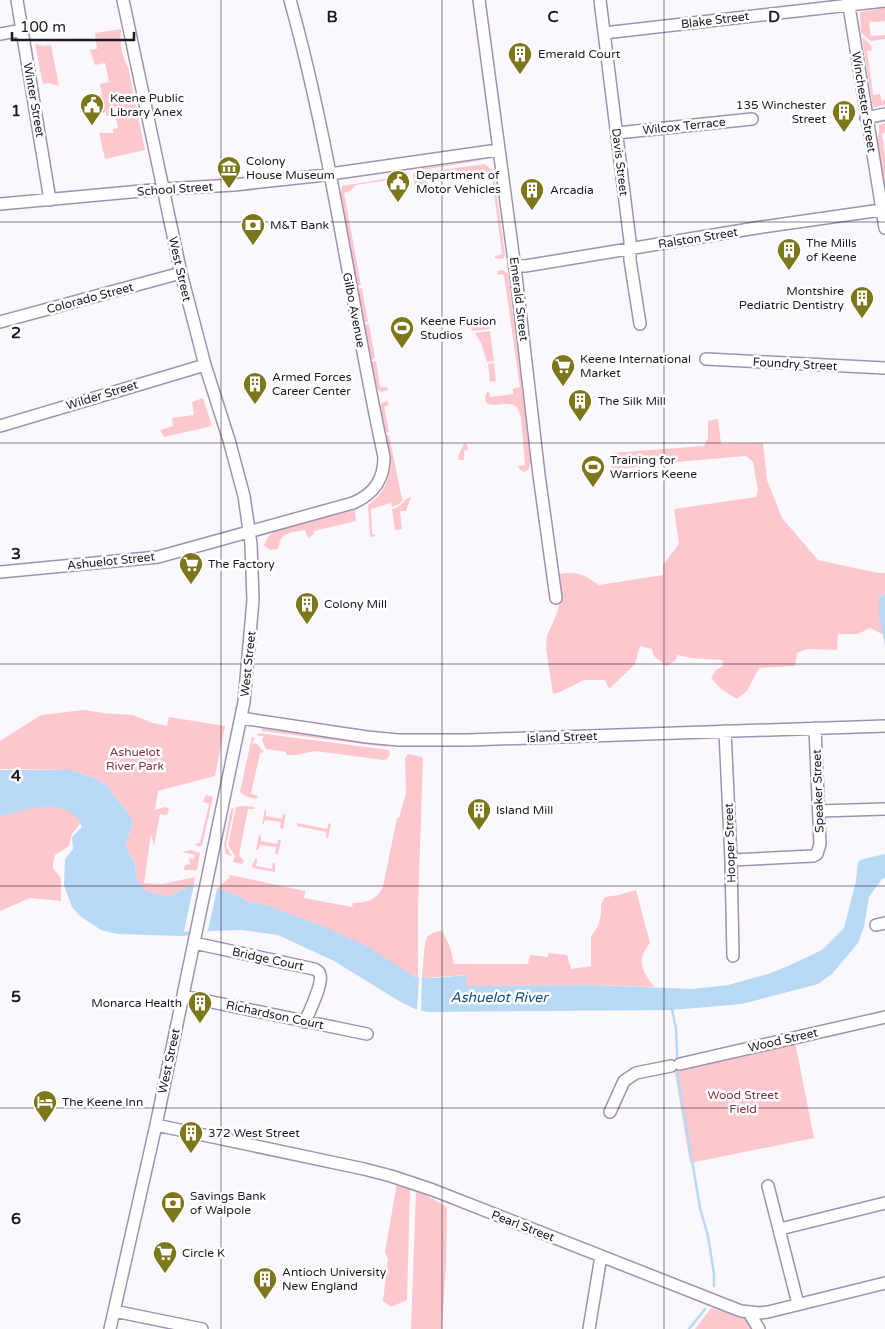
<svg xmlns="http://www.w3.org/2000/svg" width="885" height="1329" font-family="'Varela Round',sans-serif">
<rect width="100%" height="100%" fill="#faf7fd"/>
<path fill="#fcc7cd" d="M885 8V21L875 22 871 21 869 24 871 36 885 35V39L871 41 861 33 860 12Z
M121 29C120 44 121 54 128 67L145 150 105 159 99 133H113V129L118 128 115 114 107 116 106 112 96 115 95 97 102 95 100 84 109 82 105 63 95 65 90 50 97 49 95 33Z
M862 37 871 45 872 50 867 51 873 95 880 94 882 101 885 100V105L873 107Z
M35 44 44 46 51 45 59 86 49 83 43 84Z
M885 123V132L882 134 885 155V188L877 139 879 134V125Z
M477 160H482L416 171 419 169Z
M485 164 492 170 494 174 505 255 503 259 495 258V256L502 254 492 176H476L475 172 427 180 426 188 419 189 415 186 413 174Z
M403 176 401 178 356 185 350 191 344 193 361 285 357 286 340 195 342 186Z
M504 270 505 272 508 273 531 462 528 470 524 472 520 470 518 466 525 465 521 417 517 407C507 400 496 408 486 403L485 397 487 392H489L490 397 513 394V389L520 387 504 275 497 274 498 271Z
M362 288 368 322H364L357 289Z
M486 319H488L489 329 473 331 467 324 462 327 460 325 471 321 474 327 487 326Z
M369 324 375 358 371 360 364 325Z
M490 331 494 361 487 362 481 343 475 333Z
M376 361 380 387H387L388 390 381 392 377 389 371 362Z
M494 363 496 381 490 382 488 364Z
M203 398 212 426 164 437 160 430 173 426 172 418 194 415 192 402Z
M387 401 389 405 384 407 389 432 385 433 380 407 382 403Z
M718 419 721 444 763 443 767 480 782 518 818 560 878 573H885V593L879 599V614L884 635 870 628 858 634H838L837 650 807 649 797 653 795 666 759 668 747 691 737 699 721 689 711 678 716 670 723 666 722 660 691 658 678 655 675 661 666 666 654 656 652 649 640 646 635 664 609 689 605 680H584L560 692 553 694 546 649 547 636 557 613 561 596 559 574C578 571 583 574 599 585L663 575V565L679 544 674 509 756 497 758 491 753 462 746 456 687 461 612 470 610 453 704 446 708 438V421Z
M389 435 402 499H404L399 504 392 507 391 503 371 509 372 534 376 536 370 537 368 505C395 485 391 465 385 436Z
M464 443 467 444 468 450 464 451V460H459L458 457Z
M411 497 406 511H400L402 529 395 530 392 509C401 508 403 499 411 497Z
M355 510 356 521 314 531V534L308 538 305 530C290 533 281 531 278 549L270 550 264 545C267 538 269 534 276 531Z
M84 710 103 713 132 715 153 723 167 726 169 717 225 726 215 776 158 791 155 810 165 807 168 808 169 811 166 815 160 814 154 846 151 834 144 883 162 884 195 877 194 884 168 897 146 891 137 880 135 864 125 845 133 823 129 814 106 785 92 777 71 770 0 769V741L41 715Z
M262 728 383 744 387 747 262 731Z
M258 733 389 750 390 754 387 759 384 760 315 751 296 755H286V752L266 749 262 741 263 737 266 736H257Z
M252 737 255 738 251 745 254 743 257 744 264 752 260 753 251 794 258 796 256 799 245 796 240 792Z
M408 754 422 757 423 760 418 905V978L277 910 266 905 249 902 236 895 217 889 229 878 230 875 305 891 304 898 352 907 353 903C367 903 376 900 383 887L397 818H399L406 793 405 758Z
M206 795 213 797 202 845 200 847 194 844 200 843 209 804 203 802Z
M61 800 82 821 72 834 69 846 55 855 53 862V868L61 878V901L30 898 0 911V809Z
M245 806 254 807 255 809H248L239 855 244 861 242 864 233 862 235 856 228 845 236 807Z
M234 808 226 846 232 856 226 854 224 845 231 809Z
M265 809 266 810V816L282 819 283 814H286L283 829 280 828 281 822 265 820 263 825 262 824Z
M297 823 327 829 329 823 331 824 328 838H326V832L297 826Z
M259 835 261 836V841L277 844 278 840H281L278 854H275L276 847 260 845 258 850H256Z
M191 850 200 853 197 870H184L185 865 190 864 189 858 194 859 195 855 182 852Z
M255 859H257L256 866 272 869 273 863H275V872L253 868 252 866Z
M636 890 650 943C635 961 643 971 654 987L590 985 465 986 467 975 422 978C423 971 424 942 427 937 431 933 437 931 442 931L450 947 454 964H528L530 955 548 957V953L567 955 571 969 591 966V937L598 926 601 915V904L605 897 619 895Z
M795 1042 814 1138 690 1163 674 1067Z
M397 1183 410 1187 407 1300 391 1307 383 1301 388 1259 385 1252Z
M417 1190 447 1207 446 1265 442 1329H411L416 1192Z
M711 1308 746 1317 754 1329H695Z"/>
<path fill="#b7d9f5" d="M885 593V646L879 614V599Z
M0 770H70L92 777 106 785 129 814 133 823 125 845 135 864 137 880 146 891 168 897 194 884 218 889 236 895 249 902 266 905 319 925 366 946 415 977 435 978 467 975 466 986 590 985 692 989 728 985 768 974 788 966 822 950 844 928 856 881 858 862 863 859 885 854V878L882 879 869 897 864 927 858 943 832 974 818 984 742 1004 672 1010 428 1012 415 1009 399 1001 334 961 278 935 242 930 210 931 184 936 117 934 101 930 80 916 72 907 64 885 65 859 73 849 72 837 82 827C69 794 25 810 0 816Z"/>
<path fill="#faf7fd" d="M194 884 217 889 207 935 184 931Z
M419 976H422L421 1011H417Z"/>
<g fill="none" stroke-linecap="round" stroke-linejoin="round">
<path stroke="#b7d9f5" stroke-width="2.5" d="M672 1009 676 1029 678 1077 700 1208 708 1236 714 1274V1286
M689 1329 705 1309"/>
<g stroke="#a091b0" stroke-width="14">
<path id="minor" d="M17 0 50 200
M479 0 516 276 539 475 556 598
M600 0 630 241V260L640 324
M848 0 885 228
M604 33 885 1
M0 34 22 30
M866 118 885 114
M617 133 752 119
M0 204 163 189 234 185 316 176 498 150
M515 265 525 266 762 227 881 210
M0 322 181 273
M706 359 885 368
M0 426 205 365
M0 572 158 557 353 503C374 494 384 480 384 457 351 306 332 150 290 0
M241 718 367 737 398 740H468L885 726
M725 731 731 860 733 956
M819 811 885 809
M731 860 813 856 817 854 820 844 815 728
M876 925 885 923
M194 943 314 969C318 971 319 971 320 975 323 984 309 1012 305 1022
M183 996 367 1034
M680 1064 885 1017
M610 1112 624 1081 636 1073 671 1066
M156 1125 364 1169 391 1176 433 1190 741 1311 759 1313 768 1312 885 1283
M768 1186 798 1304
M780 1229 885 1203
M114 1311 202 1329
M749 1313 759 1329
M110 1329 156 1125 244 702 253 600 251 544 244 496 229 440 205 365 181 273 123 0
M589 1329 601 1256"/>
</g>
<use href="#minor" stroke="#fff" stroke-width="11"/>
</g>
<path fill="none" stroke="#1f1925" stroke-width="1" stroke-opacity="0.55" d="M221 0V1329M442 0V1329M664 0V1329M0 222H885M0 443H885M0 664H885M0 886H885M0 1108H885"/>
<defs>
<g id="building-pin" transform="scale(1.25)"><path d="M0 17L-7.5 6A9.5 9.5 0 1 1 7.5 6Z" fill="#7d771c" stroke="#fff"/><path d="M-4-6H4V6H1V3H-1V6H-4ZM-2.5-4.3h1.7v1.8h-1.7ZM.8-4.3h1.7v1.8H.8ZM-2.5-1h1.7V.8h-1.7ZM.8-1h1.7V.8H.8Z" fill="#fff"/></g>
<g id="civic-pin" transform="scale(1.25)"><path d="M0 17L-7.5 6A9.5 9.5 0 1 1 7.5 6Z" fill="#7d771c" stroke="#fff"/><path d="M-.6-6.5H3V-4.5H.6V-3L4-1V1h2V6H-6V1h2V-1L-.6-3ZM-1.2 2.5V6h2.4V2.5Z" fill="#fff"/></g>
<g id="museum-pin" transform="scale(1.25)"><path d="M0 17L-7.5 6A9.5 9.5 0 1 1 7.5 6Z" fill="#7d771c" stroke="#fff"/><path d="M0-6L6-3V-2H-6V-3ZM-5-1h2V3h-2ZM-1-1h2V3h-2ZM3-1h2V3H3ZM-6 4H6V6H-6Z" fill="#fff"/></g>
<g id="bank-pin" transform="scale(1.25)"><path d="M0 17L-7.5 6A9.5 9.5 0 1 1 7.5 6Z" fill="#7d771c" stroke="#fff"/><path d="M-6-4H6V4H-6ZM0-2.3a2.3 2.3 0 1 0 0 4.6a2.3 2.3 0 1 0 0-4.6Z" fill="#fff"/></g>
<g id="stadium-pin" transform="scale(1.25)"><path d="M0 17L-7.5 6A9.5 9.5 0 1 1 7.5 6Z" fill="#7d771c" stroke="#fff"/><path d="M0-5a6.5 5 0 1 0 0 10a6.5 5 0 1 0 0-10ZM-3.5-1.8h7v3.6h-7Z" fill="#fff"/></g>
<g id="supermarket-pin" transform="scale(1.25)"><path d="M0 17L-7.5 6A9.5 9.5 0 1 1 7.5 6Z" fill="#7d771c" stroke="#fff"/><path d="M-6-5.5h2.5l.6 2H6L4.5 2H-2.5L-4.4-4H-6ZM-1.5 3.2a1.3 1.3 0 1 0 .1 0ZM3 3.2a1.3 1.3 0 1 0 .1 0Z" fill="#fff"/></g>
<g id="hotel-pin" transform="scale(1.25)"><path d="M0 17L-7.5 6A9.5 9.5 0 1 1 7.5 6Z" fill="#7d771c" stroke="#fff"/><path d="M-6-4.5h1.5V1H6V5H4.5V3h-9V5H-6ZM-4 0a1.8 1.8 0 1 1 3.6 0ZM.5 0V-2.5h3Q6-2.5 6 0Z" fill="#fff"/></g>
</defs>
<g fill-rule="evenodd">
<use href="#building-pin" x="520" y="54"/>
<use href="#civic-pin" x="92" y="105"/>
<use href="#building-pin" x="844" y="112"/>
<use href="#museum-pin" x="229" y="168"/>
<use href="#civic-pin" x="398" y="182"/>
<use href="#building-pin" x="532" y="190"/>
<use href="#bank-pin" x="253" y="225"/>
<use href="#building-pin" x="789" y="250"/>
<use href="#building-pin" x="862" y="298"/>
<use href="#stadium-pin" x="402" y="328"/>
<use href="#supermarket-pin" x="563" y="366"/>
<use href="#building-pin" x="255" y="384"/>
<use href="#building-pin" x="580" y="401"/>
<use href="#stadium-pin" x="593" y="467"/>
<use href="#supermarket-pin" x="191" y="564"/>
<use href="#building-pin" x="307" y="604"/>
<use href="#building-pin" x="479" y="810"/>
<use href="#building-pin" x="200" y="1003"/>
<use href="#hotel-pin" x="45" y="1102"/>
<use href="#building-pin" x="191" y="1133"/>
<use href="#bank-pin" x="173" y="1203"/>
<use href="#supermarket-pin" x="165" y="1253"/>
<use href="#building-pin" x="265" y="1279"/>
</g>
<g text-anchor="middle" stroke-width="5" stroke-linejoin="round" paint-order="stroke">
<g font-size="12" fill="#1f1925" stroke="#fff">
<text transform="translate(715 20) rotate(-7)" y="4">Blake Street</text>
<text transform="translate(34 100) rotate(80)" y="4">Winter Street</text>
<text transform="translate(864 102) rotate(81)" y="4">Winchester Street</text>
<text transform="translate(684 126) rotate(-6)" y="4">Wilcox Terrace</text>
<text transform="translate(620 162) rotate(83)" y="4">Davis Street</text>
<text transform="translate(175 189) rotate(-4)" y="4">School Street</text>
<text transform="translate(698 238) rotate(-9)" y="4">Ralston Street</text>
<text transform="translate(180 269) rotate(77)" y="4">West Street</text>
<text transform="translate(90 298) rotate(-15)" y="4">Colorado Street</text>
<text transform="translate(519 299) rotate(83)" y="4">Emerald Street</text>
<text transform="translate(354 310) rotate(79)" y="4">Gilbo Avenue</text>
<text transform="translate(795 364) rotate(3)" y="4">Foundry Street</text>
<text transform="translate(102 395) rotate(-17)" y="4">Wilder Street</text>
<text transform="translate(111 561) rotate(-6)" y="4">Ashuelot Street</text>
<text transform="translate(248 664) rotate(-84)" y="4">West Street</text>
<text transform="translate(562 737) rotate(-2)" y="4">Island Street</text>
<text transform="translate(818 791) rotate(-92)" y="4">Speaker Street</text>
<text transform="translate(730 843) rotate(-92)" y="4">Hooper Street</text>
<text transform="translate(268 959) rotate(12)" y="4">Bridge Court</text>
<text transform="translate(275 1015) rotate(12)" y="4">Richardson Court</text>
<text transform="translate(783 1040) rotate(-13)" y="4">Wood Street</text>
<text transform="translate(169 1061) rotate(-78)" y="4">West Street</text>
<text transform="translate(523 1226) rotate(21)" y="4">Pearl Street</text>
</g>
<g font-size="12" fill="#1f1925" stroke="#fff" text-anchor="start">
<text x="538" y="58">Emerald Court</text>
<text x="110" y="102">Keene Public<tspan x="110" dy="14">Library Anex</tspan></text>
<text x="826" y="109" text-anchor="end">135 Winchester<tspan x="826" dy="14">Street</tspan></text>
<text x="246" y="165">Colony<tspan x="246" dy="14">House Museum</tspan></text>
<text x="416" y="179">Department of<tspan x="416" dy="14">Motor Vehicles</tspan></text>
<text x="550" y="194">Arcadia</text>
<text x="270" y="229">M&amp;T Bank</text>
<text x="806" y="247">The Mills<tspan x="806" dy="14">of Keene</tspan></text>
<text x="844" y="295" text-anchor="end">Montshire<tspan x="844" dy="14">Pediatric Dentistry</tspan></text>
<text x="420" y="325">Keene Fusion<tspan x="420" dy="14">Studios</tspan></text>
<text x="580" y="363">Keene International<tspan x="580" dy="14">Market</tspan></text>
<text x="272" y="381">Armed Forces<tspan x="272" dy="14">Career Center</tspan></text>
<text x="598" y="405">The Silk Mill</text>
<text x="610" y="464">Training for<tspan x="610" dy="14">Warriors Keene</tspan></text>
<text x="208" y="568">The Factory</text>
<text x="324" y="608">Colony Mill</text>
<text x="496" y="814">Island Mill</text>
<text x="182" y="1007" text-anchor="end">Monarca Health</text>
<text x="62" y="1106">The Keene Inn</text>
<text x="208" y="1137">372 West Street</text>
<text x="190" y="1200">Savings Bank<tspan x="190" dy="14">of Walpole</tspan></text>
<text x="182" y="1257">Circle K</text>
<text x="282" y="1276">Antioch University<tspan x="282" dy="14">New England</tspan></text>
</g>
<g font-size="12" fill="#873143" stroke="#fff">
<text x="135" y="756">Ashuelot<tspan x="135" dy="14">River Park</tspan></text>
<text x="743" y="1099">Wood Street<tspan x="743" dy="14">Field</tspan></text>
</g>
<g font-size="14" font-style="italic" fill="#11527d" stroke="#fff">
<text x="499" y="1002">Ashuelot River</text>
</g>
</g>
<g font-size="16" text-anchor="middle" font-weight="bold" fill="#1f1925" stroke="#fff" stroke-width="5" stroke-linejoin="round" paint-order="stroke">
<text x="332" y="22">B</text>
<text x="553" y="22">C</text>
<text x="774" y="22">D</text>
<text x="16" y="116">1</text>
<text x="16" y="338">2</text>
<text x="16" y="559">3</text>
<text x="16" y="781">4</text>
<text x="16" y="1002">5</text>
<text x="16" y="1224">6</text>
</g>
<path d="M12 32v8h122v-8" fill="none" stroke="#1f1925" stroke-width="2.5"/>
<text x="20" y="32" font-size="15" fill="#1f1925" stroke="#ffffff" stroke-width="4" paint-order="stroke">100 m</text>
</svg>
